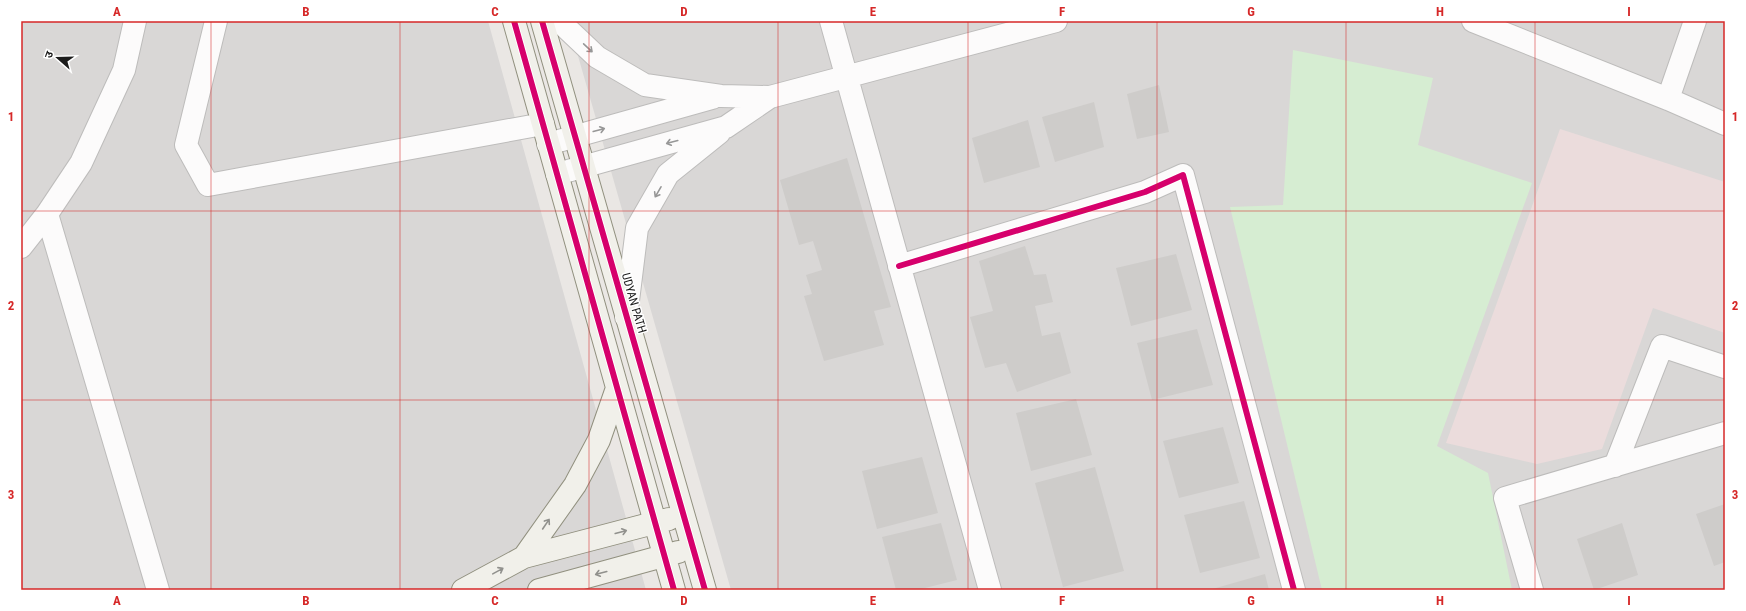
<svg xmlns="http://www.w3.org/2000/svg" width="1746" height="611" font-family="'Roboto Condensed','Noto Sans Devanagari',sans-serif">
<rect width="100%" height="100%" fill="#eae7e4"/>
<path fill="#d9d7d6" d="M21 21H488L646 590H21Z
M568 21H1725V590H731Z"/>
<path fill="#ebdcdc" d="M1560 129 1725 182V333L1653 308 1602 449 1537 464 1446 443Z"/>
<path fill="#d6edd2" d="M1293 50 1433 78 1418 145 1532 183 1437 446 1488 473 1512 590H1322L1230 207 1283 205Z"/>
<path fill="#ceccca" d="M1159 85 1169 132 1137 139 1127 94Z
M1094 102 1104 147 1055 162 1042 117Z
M1028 120 1040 167 984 183 972 138Z
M847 158 891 307 874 311 884 345 824 361 804 296 812 294 806 275 822 270 813 241 799 245 780 180Z
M1025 246 1034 275 1046 274 1053 302 1035 306 1042 336 1060 332 1071 373 1017 392 1006 363 985 368 970 317 993 311 979 261Z
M1176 254 1192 310 1131 326 1116 268Z
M1197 329 1213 385 1152 400 1137 343Z
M1076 399 1092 455 1031 471 1016 413Z
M1223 427 1239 483 1179 498 1163 441Z
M922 457 938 513 877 529 862 471Z
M1095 467 1124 571 1063 587 1035 483Z
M1244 501 1260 558 1200 573 1184 515Z
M1725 504V562L1714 566 1696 514Z
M941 523 957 580 917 590H896L882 537Z
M1622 523 1638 575 1594 590 1577 539Z
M1265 574 1269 590H1209Z"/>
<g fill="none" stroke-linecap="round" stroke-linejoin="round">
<g stroke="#bdbcbb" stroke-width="24">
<path id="street" d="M216 21 186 145 208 185 543 124
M559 21 597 57 645 85 721 96 770 97 1056 21
M831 21 990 590
M1473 21 1668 99 1725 124
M1668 99 1695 21
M548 144 712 98
M557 174 726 127 770 97
M47 214 158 590
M21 247 47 214 81 163 124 70 135 21
M899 266 1145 192 1183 175 1294 590
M626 317 637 228 668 174 719 133
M1615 466 1662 346 1725 367
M1532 590 1505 498 1725 433"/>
</g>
<g stroke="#91907f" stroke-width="24">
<path id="secondary" d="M514 21 674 590
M542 21 705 590
M524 557 575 485 599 440 617 388
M463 590 524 557 669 519
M539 590 678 552"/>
</g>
<use href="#street" stroke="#fcfbfb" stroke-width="22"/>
<use href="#secondary" stroke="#f1f0ea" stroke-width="22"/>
<g stroke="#fff" stroke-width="8">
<path id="cycleway" d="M514 21 674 590
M542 21 705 590
M899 266 1145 192 1183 175 1294 590"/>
</g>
<use href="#cycleway" stroke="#d6006c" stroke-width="6"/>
</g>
<defs><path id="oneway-shaft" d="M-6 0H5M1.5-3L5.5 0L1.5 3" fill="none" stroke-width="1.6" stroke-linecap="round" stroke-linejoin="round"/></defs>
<g stroke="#979797">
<use href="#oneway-shaft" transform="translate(588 48) rotate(43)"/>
<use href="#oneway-shaft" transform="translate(599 130) rotate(-15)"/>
<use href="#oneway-shaft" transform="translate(672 142) rotate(165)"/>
<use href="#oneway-shaft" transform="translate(658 192) rotate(120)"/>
</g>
<g stroke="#91918d">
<use href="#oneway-shaft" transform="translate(546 524) rotate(-56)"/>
<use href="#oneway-shaft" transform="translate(621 532) rotate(-15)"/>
<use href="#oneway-shaft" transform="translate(498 571) rotate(-29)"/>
<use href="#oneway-shaft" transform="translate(601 573) rotate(165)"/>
</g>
<path fill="none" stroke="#d62828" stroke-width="1" stroke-opacity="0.55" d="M211 21V590M400 21V590M589 21V590M778 21V590M968 21V590M1157 21V590M1346 21V590M1535 21V590M21 211H1725M21 400H1725"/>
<g text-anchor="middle" stroke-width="3" stroke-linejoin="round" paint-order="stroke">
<g font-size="12" fill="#1c1c1c" stroke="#fff">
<text transform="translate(634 303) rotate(74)" y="4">UDYAN PATH</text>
</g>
</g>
<rect width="1746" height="611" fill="none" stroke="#ffffff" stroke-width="44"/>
<g transform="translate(58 58) rotate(290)" stroke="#ffffff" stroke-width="3" paint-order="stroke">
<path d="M0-3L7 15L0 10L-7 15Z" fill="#1c1c1c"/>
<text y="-6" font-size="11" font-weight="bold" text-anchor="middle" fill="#1c1c1c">उ</text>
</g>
<rect x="22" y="22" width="1702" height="567" fill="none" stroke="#d62828" stroke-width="1.5"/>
<g font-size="13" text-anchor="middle" font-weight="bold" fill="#d62828">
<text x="117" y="16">A</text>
<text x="306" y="16">B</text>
<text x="495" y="16">C</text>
<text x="684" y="16">D</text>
<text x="873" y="16">E</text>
<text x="1062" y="16">F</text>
<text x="1251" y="16">G</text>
<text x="1440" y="16">H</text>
<text x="1629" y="16">I</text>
<text x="11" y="121">1</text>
<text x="1735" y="121">1</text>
<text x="11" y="310">2</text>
<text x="1735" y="310">2</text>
<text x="11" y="499">3</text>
<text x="1735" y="499">3</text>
<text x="117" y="605">A</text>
<text x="306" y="605">B</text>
<text x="495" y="605">C</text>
<text x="684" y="605">D</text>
<text x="873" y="605">E</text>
<text x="1062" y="605">F</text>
<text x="1251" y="605">G</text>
<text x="1440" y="605">H</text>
<text x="1629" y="605">I</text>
</g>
</svg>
